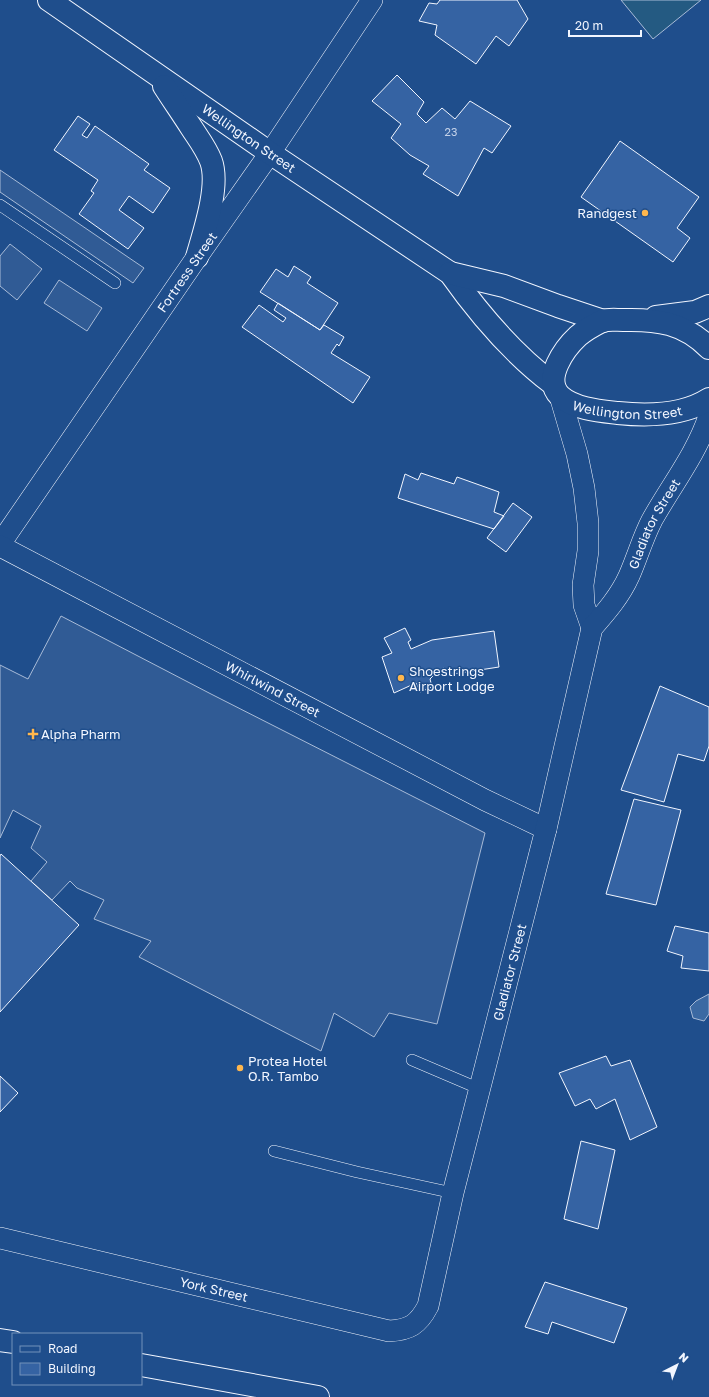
<svg xmlns="http://www.w3.org/2000/svg" width="709" height="1397" font-family="'Golos Text',sans-serif">
<rect width="100%" height="100%" fill="#1f4e8c"/>
<path fill="#245a82" stroke="#a8bbd7" d="M621 0H701L653 39Z"/>
<path fill="#305b95" stroke="#a8bbd7" d="M0 170 144 268 133 283 0 192Z
M10 244 42 269 17 300 0 286V256Z
M59 280 102 308 87 331 44 303Z
M61 616 211 694 485 833 437 1024 389 1013 374 1037 334 1013 321 1051 139 957 151 941 94 919 104 900 77 888 70 881 52 900 31 881 47 862 31 848 41 826 13 810 0 838V665L28 679Z"/>
<path fill="#3b69a3" stroke="#a8bbd7" d="M709 994V1014L704 1021 693 1018 690 1007 696 1001Z"/>
<path fill="#3563a3" stroke="#f2f6ff" d="M440 0H517L528 19 509 46 496 36 476 64 435 35 437 25 419 21 429 3 437 4Z
M397 75 424 102 417 114 426 123 442 108 455 119 470 101 511 126 492 153 484 148 458 196 423 174 429 166 410 155 391 138 401 124 372 101Z
M78 116 90 124 82 135 87 138 95 126 149 164 144 170 170 188 153 213 129 196 119 210 144 228 128 249 79 214 94 193 91 191 98 180 54 150Z
M620 141 699 197 677 228 690 238 673 262 581 197Z
M294 266 311 277 307 283 338 303 320 330 260 292 276 269 288 277Z
M278 303 320 330 324 325 344 337 339 346 337 344 331 353 370 377 353 403 242 327 259 305 283 322 286 318 274 310Z
M421 473 454 484 457 477 499 492 494 512 504 516 494 529 398 498 405 474 418 480Z
M513 503 532 517 506 552 487 538Z
M405 628 411 640 408 642 411 649 432 640 494 631 499 667 447 675 444 668 437 672 430 679 432 687 420 692 416 683 394 693 382 657 392 653 384 638Z
M660 686 709 707V746L704 761 678 754 664 802 621 790Z
M634 799 681 810 656 905 606 894Z
M1 854 79 925 0 1012V856Z
M675 926 709 933V971L681 968 683 956 667 951Z
M606 1056 611 1066 630 1060 657 1127 630 1140 615 1099 596 1109 590 1099 575 1106 559 1073Z
M0 1076 18 1093 0 1112Z
M581 1141 615 1150 598 1229 564 1219Z
M545 1282 627 1308 614 1343 552 1322 548 1334 525 1327Z"/>
<g fill="none" stroke-linecap="round" stroke-linejoin="round">
<g stroke="#f2f6ff" stroke-width="12">
<path id="service" d="M0 205 115 283
M412 1060 480 1089
M274 1151 357 1172 453 1193"/>
</g>
<g stroke="#f2f6ff" stroke-width="22">
<g id="minor">
<path d="M560 396 577 454 584 488 588 523V551L583 585 584 605 592 628"/>
<path id="s1" d="M0 544 197 257 270 153 372 0"/>
<path id="s2" d="M0 546 485 800 546 829"/>
<path id="s3" d="M0 1238 389 1331C409 1330 418 1325 428 1306L453 1193 546 829 592 628C606 612 620 596 629 576 637 558 643 537 652 520 671 486 697 453 709 416"/>
</g>
</g>
<g stroke="#f2f6ff" stroke-width="24">
<g id="tertiary">
<path id="s4" d="M49 0 270 153 450 273C479 314 513 354 553 384"/>
<path d="M164 86C173 100 182 113 191 127 198 138 206 148 211 161 220 186 204 232 197 257"/>
<path d="M450 273 504 286 558 306 603 321"/>
<path d="M656 317 695 312 709 306"/>
<path id="s5" d="M709 348C684 323 658 319 623 320 616 320 608 319 602 321 594 325 585 330 578 336 565 348 542 379 560 396 574 409 600 411 618 413 647 416 684 415 709 399"/>
</g>
</g>
<g stroke="#f2f6ff" stroke-width="24">
<path id="motorway" d="M0 1340 13 1342
M141 1365 318 1397"/>
</g>
<use href="#service" stroke="#1f4e8c" stroke-width="11"/>
<use href="#minor" stroke="#1f4e8c" stroke-width="21"/>
<use href="#tertiary" stroke="#1f4e8c" stroke-width="22"/>
<use href="#motorway" stroke="#1f4e8c" stroke-width="22"/>
</g>
<g fill="#ffb74d" stroke="#1f4e8c" stroke-width="1.5">
<circle cx="645" cy="213" r="4"/>
<circle cx="401" cy="678" r="4"/>
<path d="M31 728h4v4h4v4h-4v4h-4v-4h-4v-4h4z"/>
<circle cx="240" cy="1068" r="4"/>
</g>
<g text-anchor="middle" stroke-width="3" stroke-linejoin="round" paint-order="stroke">
<g font-size="11" fill="#c3d1e8">
<text x="451" y="136">23</text>
</g>
<g font-size="13" fill="#f2f6ff" stroke="#1f4e8c">
<text dy="5" stroke="none"><textPath href="#s4" startOffset="243">Wellington Street</textPath></text>
<text dy="5" stroke="none"><textPath href="#s1" startOffset="330">Fortress Street</textPath></text>
<text dy="5" stroke="none"><textPath href="#s5" startOffset="283">Wellington Street</textPath></text>
<text dy="5" stroke="none"><textPath href="#s3" startOffset="1269">Gladiator Street</textPath></text>
<text dy="5" stroke="none"><textPath href="#s2" startOffset="308">Whirlwind Street</textPath></text>
<text dy="5" stroke="none"><textPath href="#s3" startOffset="793">Gladiator Street</textPath></text>
<text dy="5" stroke="none"><textPath href="#s3" startOffset="220">York Street</textPath></text>
</g>
<g font-size="13" fill="#f2f6ff" stroke="#1f4e8c" text-anchor="start">
<text x="637" y="218" text-anchor="end">Randgest</text>
<text x="409" y="676">Shoestrings<tspan x="409" dy="15">Airport Lodge</tspan></text>
<text x="41" y="739">Alpha Pharm</text>
<text x="248" y="1066">Protea Hotel<tspan x="248" dy="15">O.R. Tambo</tspan></text>
</g>
</g>
<rect x="12" y="1333" width="130" height="52" fill="#1f4e8c" stroke="#7391ba"/>
<rect x="20" y="1346" width="20" height="6" fill="#1f4e8c" stroke="#7391ba"/>
<text x="48" y="1353" font-size="12" fill="#f2f6ff">Road</text>
<rect x="20" y="1363" width="20" height="12" fill="#3563a3" stroke="#7391ba"/>
<text x="48" y="1373" font-size="12" fill="#f2f6ff">Building</text>
<g transform="translate(677 1365) rotate(42)" stroke="#1f4e8c" stroke-width="3" paint-order="stroke">
<path d="M0-3L7 15L0 10L-7 15Z" fill="#f2f6ff"/>
<text y="-6" font-size="11" font-weight="bold" text-anchor="middle" fill="#f2f6ff">N</text>
</g>
<path d="M569 30v6h72v-6" fill="none" stroke="#f2f6ff" stroke-width="2"/>
<text x="575" y="30" font-size="12" fill="#f2f6ff" stroke="#1f4e8c" stroke-width="3" paint-order="stroke">20 m</text>
</svg>
